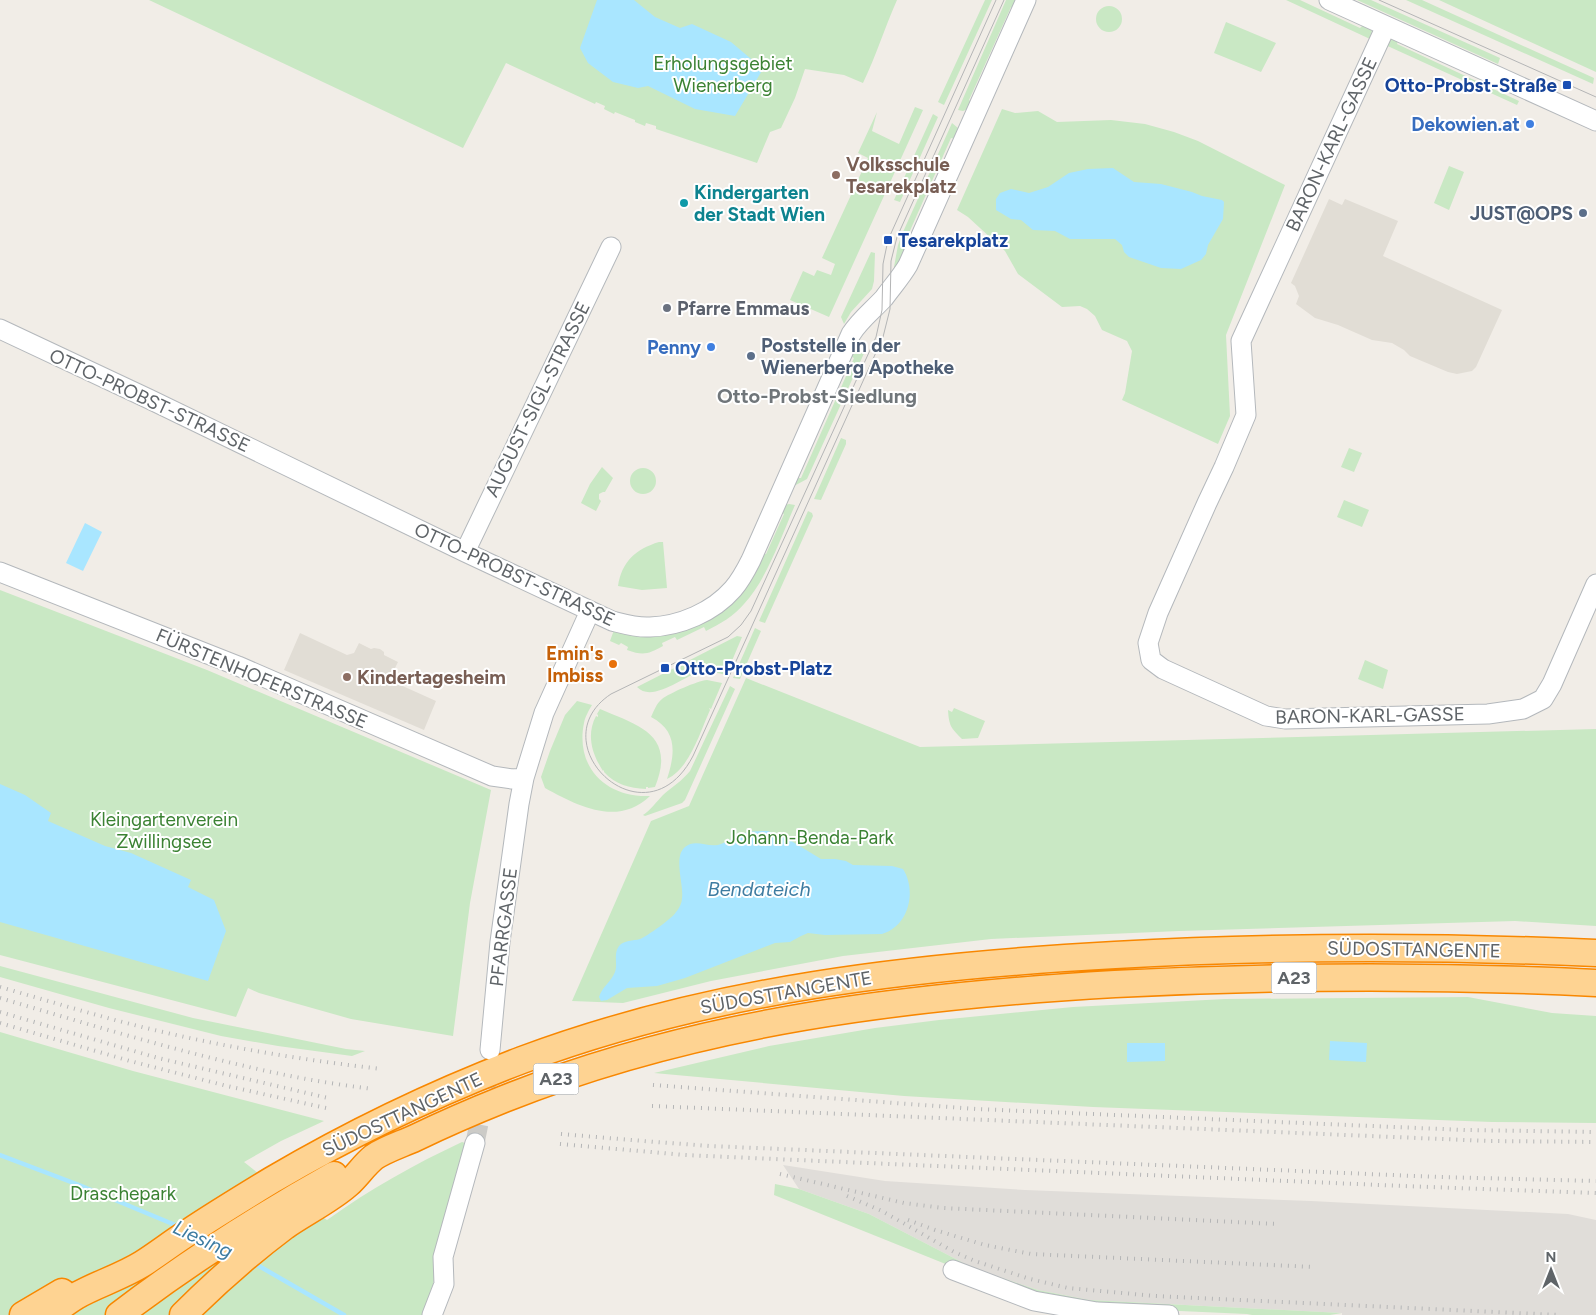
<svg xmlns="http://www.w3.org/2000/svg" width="1596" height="1315" font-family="Figtree,sans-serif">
<rect width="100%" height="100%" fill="#f1ede7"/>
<path fill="#e0ddd9" d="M783 1165 885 1181 1025 1190 1311 1201 1568 1214 1596 1220V1315H1342V1313L1089 1300 1038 1290 975 1269 869 1214 799 1189Z"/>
<path fill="#e1ddd5" d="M1329 199 1342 205 1345 199 1398 221 1383 256 1502 310 1476 367 1472 371 1457 374 1448 372 1410 356 1404 350 1392 343 1372 340 1338 325 1315 318 1296 304 1299 296 1295 286 1291 283Z
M300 633 347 655 354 653 359 643 371 649 374 648 380 649 384 652V655L398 662 393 672 396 683 436 701 424 730 284 670Z"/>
<path fill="#c9e8c4" d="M149 0H897C885 27 876 56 863 83L844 75 805 69 795 98 781 128 770 132 757 163 659 130 656 129V126L646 123 645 126 635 122V120L615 112 614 114 604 109 605 106 596 102 595 104 506 63 463 148Z
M985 0H992L944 105 938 102Z
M1006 0H1019L1015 8 1011 7 969 100 972 103 970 108 963 111 958 110Z
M1286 0H1300L1360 28 1363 25 1370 27 1372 31 1370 39Z
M1357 0H1371L1500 58 1498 64Z
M1406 0H1422L1594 78 1593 84Z
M1439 0H1596V72Z
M1096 19a13 13 0 1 1 26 0a13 13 0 1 1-26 0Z
M1226 22 1276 43 1261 72 1214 53Z
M1390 37 1398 41 1397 44 1519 101 1517 105 1381 43Z
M915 107 923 110 829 317 790 300 803 271 814 276 817 270 831 275 835 264 822 258 868 158 858 153 877 112 872 131 899 144Z
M1002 109 1015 113 1038 111 1057 122 1111 120 1145 124 1174 132 1198 141 1285 185 1226 335 1230 416 1218 444 1122 400 1125 393 1132 351 1127 341 1102 330 1095 316 1087 309 1080 306 1062 307 1018 274 1005 251 968 217 957 210Z
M933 114 938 117 900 202 894 200Z
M952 123 958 128V134L955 139 951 138 909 233 912 235 898 268 894 267 898 245 903 232Z
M1449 166 1464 172 1449 210 1434 203Z
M871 252 875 253 874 281 872 289 851 312 844 324 841 317Z
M855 344 866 349 807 479 794 486 796 478H801L854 358 852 357 851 354Z
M841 438 846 440V444L821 500 814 499Z
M1349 448 1362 453 1354 472 1341 467Z
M602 467 613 478 605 492H603L599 494V499L601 501 596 511 581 503 590 484Z
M630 481a13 13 0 1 1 26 0a13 13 0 1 1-26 0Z
M1344 500 1369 510 1362 527 1337 517Z
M789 504 795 505C782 535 766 581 744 604 734 616 720 624 706 631L704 627 677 640 675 637 662 643 663 646C648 654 644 656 627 650L628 647 621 643 619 645 610 641 614 630 682 629 762 554H766L784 514 780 512 785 505Z
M808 511 812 513 813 516 765 623 759 621Z
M659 542H663L667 588 642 590 618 586C622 561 636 549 659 542Z
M0 590 207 670 491 790 470 903 453 1036 351 1019 259 993 248 988 236 1017 0 955Z
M755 628 761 631 740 679 733 678Z
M737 636 742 637 726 675C717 673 707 669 699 672 683 677 652 703 637 687Z
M1365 660 1388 670 1383 689 1358 679Z
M746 678 920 747 1596 729V926L1515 921 1179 931 991 939 843 956 711 981 623 1003 572 1001 651 821 689 806Z
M707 680 722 683 711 709 709 708 710 710C700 732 690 768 667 779 675 754 678 731 651 717 654 711 656 704 662 699 670 693 697 681 707 680Z
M730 686 735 689 685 800 682 803 645 816 643 815C651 810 656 802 663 795 672 787 682 781 690 771Z
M577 701 592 705C589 710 585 717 584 723 575 767 606 798 650 796 618 827 578 806 545 788L541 777 550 751 565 715Z
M954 708 985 721 978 738 962 739C951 728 949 726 948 710L952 712Z
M600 709C640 726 676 735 655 787L648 788V787H646V789C629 788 616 785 604 772V770L603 771C592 754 586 735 596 716L598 717V715L597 714Z
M0 966 193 1018 346 1049 365 1051 352 1056 278 1046 221 1036 109 1008 0 977Z
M1468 997 1552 1013 1596 1016V1123L1492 1122 1093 1107 904 1096 654 1073 769 1046 875 1028 939 1020 1073 1007 1225 999Z
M0 1032 133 1071 324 1121 281 1141 244 1162 279 1190 327 1220C370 1189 415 1164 462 1142L468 1144 438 1249 433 1287 423 1315H0Z
M775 1184 799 1189 869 1214 975 1269 1038 1290 1089 1300 1342 1313 1330 1315H1252L1247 1314 1090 1307 1036 1297 958 1269 774 1195Z"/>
<path fill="#a9e6ff" d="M597 0H634L655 17 680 28 692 24 731 42 763 69 735 116 695 109 648 86 638 88 613 82 588 63 580 48Z
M1113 168 1134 182 1161 184 1192 192 1202 196 1222 200 1224 202 1223 219 1208 245 1206 254 1201 260 1181 269 1161 268 1129 257 1124 252 1122 245 1115 239H1070L1055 231 1033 230 1021 220 1011 219 996 210V199L1000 193 1011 189 1029 193 1048 187 1069 173 1088 169Z
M85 523 102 532 83 571 66 563Z
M0 784 25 795 51 813 48 821 105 846 131 853 191 880 188 887 214 900 226 931 208 981 0 922Z
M768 831 788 839 821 859H835L846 861 853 865 892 866 903 869C917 891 909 926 882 934L825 935 808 933 801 936 790 942 775 943 685 978 657 986 627 988 607 1000 601 1001 599 997C602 987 611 982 615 972 618 964 613 954 619 946 624 940 633 941 640 939 646 937 674 917 676 912 679 909 682 903 682 898 684 885 673 857 685 847 695 839 706 847 718 845 726 843 734 837 742 834 750 831 759 831 768 831Z
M1330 1041 1367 1043 1366 1062 1329 1060Z
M1127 1043H1165V1061L1127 1062Z"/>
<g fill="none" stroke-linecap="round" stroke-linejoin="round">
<path stroke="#a9e6ff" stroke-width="4.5" d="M0 1155 79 1185 180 1227
M252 1262 344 1315"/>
<path stroke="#cccbc7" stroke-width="19" stroke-dasharray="19 9" stroke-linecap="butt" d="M475 1143 486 1089 489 1063"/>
<g stroke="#b4b8bc" stroke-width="21">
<path id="minor" d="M1329 0 1596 121
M1386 26 1241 341 1246 415 1224 467 1207 503 1158 613 1148 643 1151 660 1163 669 1266 716 1285 719 1488 714 1523 709 1543 699 1552 684 1596 584
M0 329 149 399 465 552 612 621C624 624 637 628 650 627 680 626 713 612 733 589 740 581 746 570 751 560L851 334C860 320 873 310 884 298 892 287 901 277 908 265L1026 0
M465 552 611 247
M0 572 238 666 492 776 512 779 524 778
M490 1050 500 942 519 804 524 778 544 713 590 611
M953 1270 1034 1301 1097 1312 1169 1315
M432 1315 444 1284 443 1257 475 1143"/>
</g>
<g stroke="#f88700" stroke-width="29">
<path id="highway" d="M23 1315 62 1292
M49 1315C58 1309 66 1302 76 1296 97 1284 121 1277 142 1264 158 1254 173 1242 189 1232 216 1214 244 1197 272 1180 352 1133 435 1093 522 1060 712 989 914 966 1115 955 1275 946 1436 946 1596 953
M119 1315C187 1263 259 1217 334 1175
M183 1315C215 1283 249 1253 285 1226 305 1212 330 1200 348 1184 357 1176 364 1165 374 1157 386 1149 402 1144 415 1138 444 1124 474 1111 504 1099 699 1021 907 996 1115 984 1275 976 1436 975 1596 983"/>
</g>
<use href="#minor" stroke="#fff" stroke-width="19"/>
<use href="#highway" stroke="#fed392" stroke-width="26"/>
<path stroke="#b4b5b6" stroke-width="1" d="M996 0 888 240 883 264 882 310 876 337 751 611 741 625 728 637 611 694C537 743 645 848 693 756L883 337 890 309 891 261 897 237 1004 0
M1379 0 1596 97"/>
<path stroke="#b4b5b6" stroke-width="4" stroke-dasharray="1 6" stroke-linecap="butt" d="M0 987C49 1001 97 1016 146 1028 224 1047 302 1060 382 1069
M0 998C91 1025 182 1053 276 1073 308 1080 341 1085 373 1089
M0 1012 158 1058 328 1098
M0 1023 130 1061 227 1086 326 1108
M653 1085 976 1109 1465 1130 1596 1132
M652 1106 1490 1141 1596 1142
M561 1134 655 1142 710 1146 1439 1177 1596 1181
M560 1144 685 1155 774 1159 1403 1186 1596 1193
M780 1174 904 1203 943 1208 1277 1224
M847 1196 882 1211 954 1252 975 1261 1030 1279 1068 1288 1155 1296 1559 1315
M908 1220 935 1230 985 1245 1031 1254 1315 1267"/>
</g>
<g fill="#1a4fb4" stroke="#fff" stroke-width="2">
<rect x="1562" y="80" width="10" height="10" rx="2.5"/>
<rect x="883" y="235" width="10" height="10" rx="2.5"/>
<rect x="660" y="663" width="10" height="10" rx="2.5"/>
</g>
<g fill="#3f7fe0" stroke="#fff" stroke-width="2">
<circle cx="1530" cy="124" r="5"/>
<circle cx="711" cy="347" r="5"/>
</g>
<g fill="#8d6e63" stroke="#fff" stroke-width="2">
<circle cx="836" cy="175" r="5"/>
<circle cx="347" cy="677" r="5"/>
</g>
<circle fill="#0f9aa8" stroke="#fff" stroke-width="2" cx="684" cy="203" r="5"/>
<g fill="#5c6f8a" stroke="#fff" stroke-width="2">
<circle cx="1583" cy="213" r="5"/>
<circle cx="751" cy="356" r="5"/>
</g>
<circle fill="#6b7280" stroke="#fff" stroke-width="2" cx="667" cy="308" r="5"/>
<circle fill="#e8710a" stroke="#fff" stroke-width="2" cx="613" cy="664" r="5"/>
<g text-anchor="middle" stroke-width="4" stroke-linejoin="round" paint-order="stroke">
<g fill="#fff" stroke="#8f9295" stroke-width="1">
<rect x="1271.5" y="962.5" width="45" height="31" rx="4"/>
<rect x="533.5" y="1063.5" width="45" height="31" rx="4"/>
</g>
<g font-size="18" font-weight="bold" fill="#5f6468">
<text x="1294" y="984">A23</text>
<text x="556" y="1085">A23</text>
</g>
<g font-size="19" fill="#3b8233" stroke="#fff">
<text x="723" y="70">Erholungsgebiet<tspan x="723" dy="22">Wienerberg</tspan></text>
<text x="164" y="826">Kleingartenverein<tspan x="164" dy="22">Zwillingsee</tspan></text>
<text x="810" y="844">Johann-Benda-Park</text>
<text x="123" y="1200">Draschepark</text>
</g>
<g font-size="19" font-weight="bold" fill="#164399" stroke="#fff" text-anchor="start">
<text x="1557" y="92" text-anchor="end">Otto-Probst-Straße</text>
<text x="898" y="247">Tesarekplatz</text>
<text x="675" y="675">Otto-Probst-Platz</text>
</g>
<g font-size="19" font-weight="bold" fill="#366cbe" stroke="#fff" text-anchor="end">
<text x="1520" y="131">Dekowien.at</text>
<text x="701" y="354">Penny</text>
</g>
<g font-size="19" fill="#5f6468" stroke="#fff">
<text transform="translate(1331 144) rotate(-65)" y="7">BARON-KARL-GASSE</text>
<text transform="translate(537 399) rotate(-64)" y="7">AUGUST-SIGL-STRASSE</text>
<text transform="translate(150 400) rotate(25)" y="7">OTTO-PROBST-STRASSE</text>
<text transform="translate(515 574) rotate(25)" y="7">OTTO-PROBST-STRASSE</text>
<text transform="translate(262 678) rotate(23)" y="7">FÜRSTENHOFERSTRASSE</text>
<text transform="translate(1370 715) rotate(-1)" y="7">BARON-KARL-GASSE</text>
<text transform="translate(503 927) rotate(-83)" y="7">PFARRGASSE</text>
<text transform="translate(1414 949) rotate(1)" y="7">SÜDOSTTANGENTE</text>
<text transform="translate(786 992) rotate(-10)" y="7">SÜDOSTTANGENTE</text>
<text transform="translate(402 1114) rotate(-25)" y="7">SÜDOSTTANGENTE</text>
</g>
<g font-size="19" font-weight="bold" fill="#785e54" stroke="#fff" text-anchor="start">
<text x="846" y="171">Volksschule<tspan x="846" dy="22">Tesarekplatz</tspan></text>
<text x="357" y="684">Kindertagesheim</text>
</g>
<g font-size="19" font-weight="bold" fill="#0d838f" stroke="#fff" text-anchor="start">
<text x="694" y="199">Kindergarten<tspan x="694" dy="22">der Stadt Wien</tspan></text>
</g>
<g font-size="19" font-weight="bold" fill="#4e5e75" stroke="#fff" text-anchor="end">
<text x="1573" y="220">JUST@OPS</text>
<text x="761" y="352" text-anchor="start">Poststelle in der<tspan x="761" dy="22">Wienerberg Apotheke</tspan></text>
</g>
<g font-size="19" font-weight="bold" fill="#5b616d" stroke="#fff" text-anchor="start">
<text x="677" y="315">Pfarre Emmaus</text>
</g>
<g font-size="19" font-weight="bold" fill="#c56008" stroke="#fff" text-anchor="end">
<text x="603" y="660">Emin's<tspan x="603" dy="22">Imbiss</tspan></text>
</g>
<g font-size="20" font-weight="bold" fill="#70767a" stroke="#fff">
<text x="817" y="403">Otto-Probst-Siedlung</text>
</g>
<g font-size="20" font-style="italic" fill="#3e7ca1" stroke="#fff">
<text x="759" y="896">Bendateich</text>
<text transform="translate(203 1239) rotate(25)" y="7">Liesing</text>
</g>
</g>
<g transform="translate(1551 1270)" stroke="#ffffff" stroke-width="4" paint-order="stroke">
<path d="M0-4L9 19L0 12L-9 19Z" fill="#5f6468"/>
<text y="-8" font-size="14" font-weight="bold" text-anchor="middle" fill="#5f6468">N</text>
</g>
</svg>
